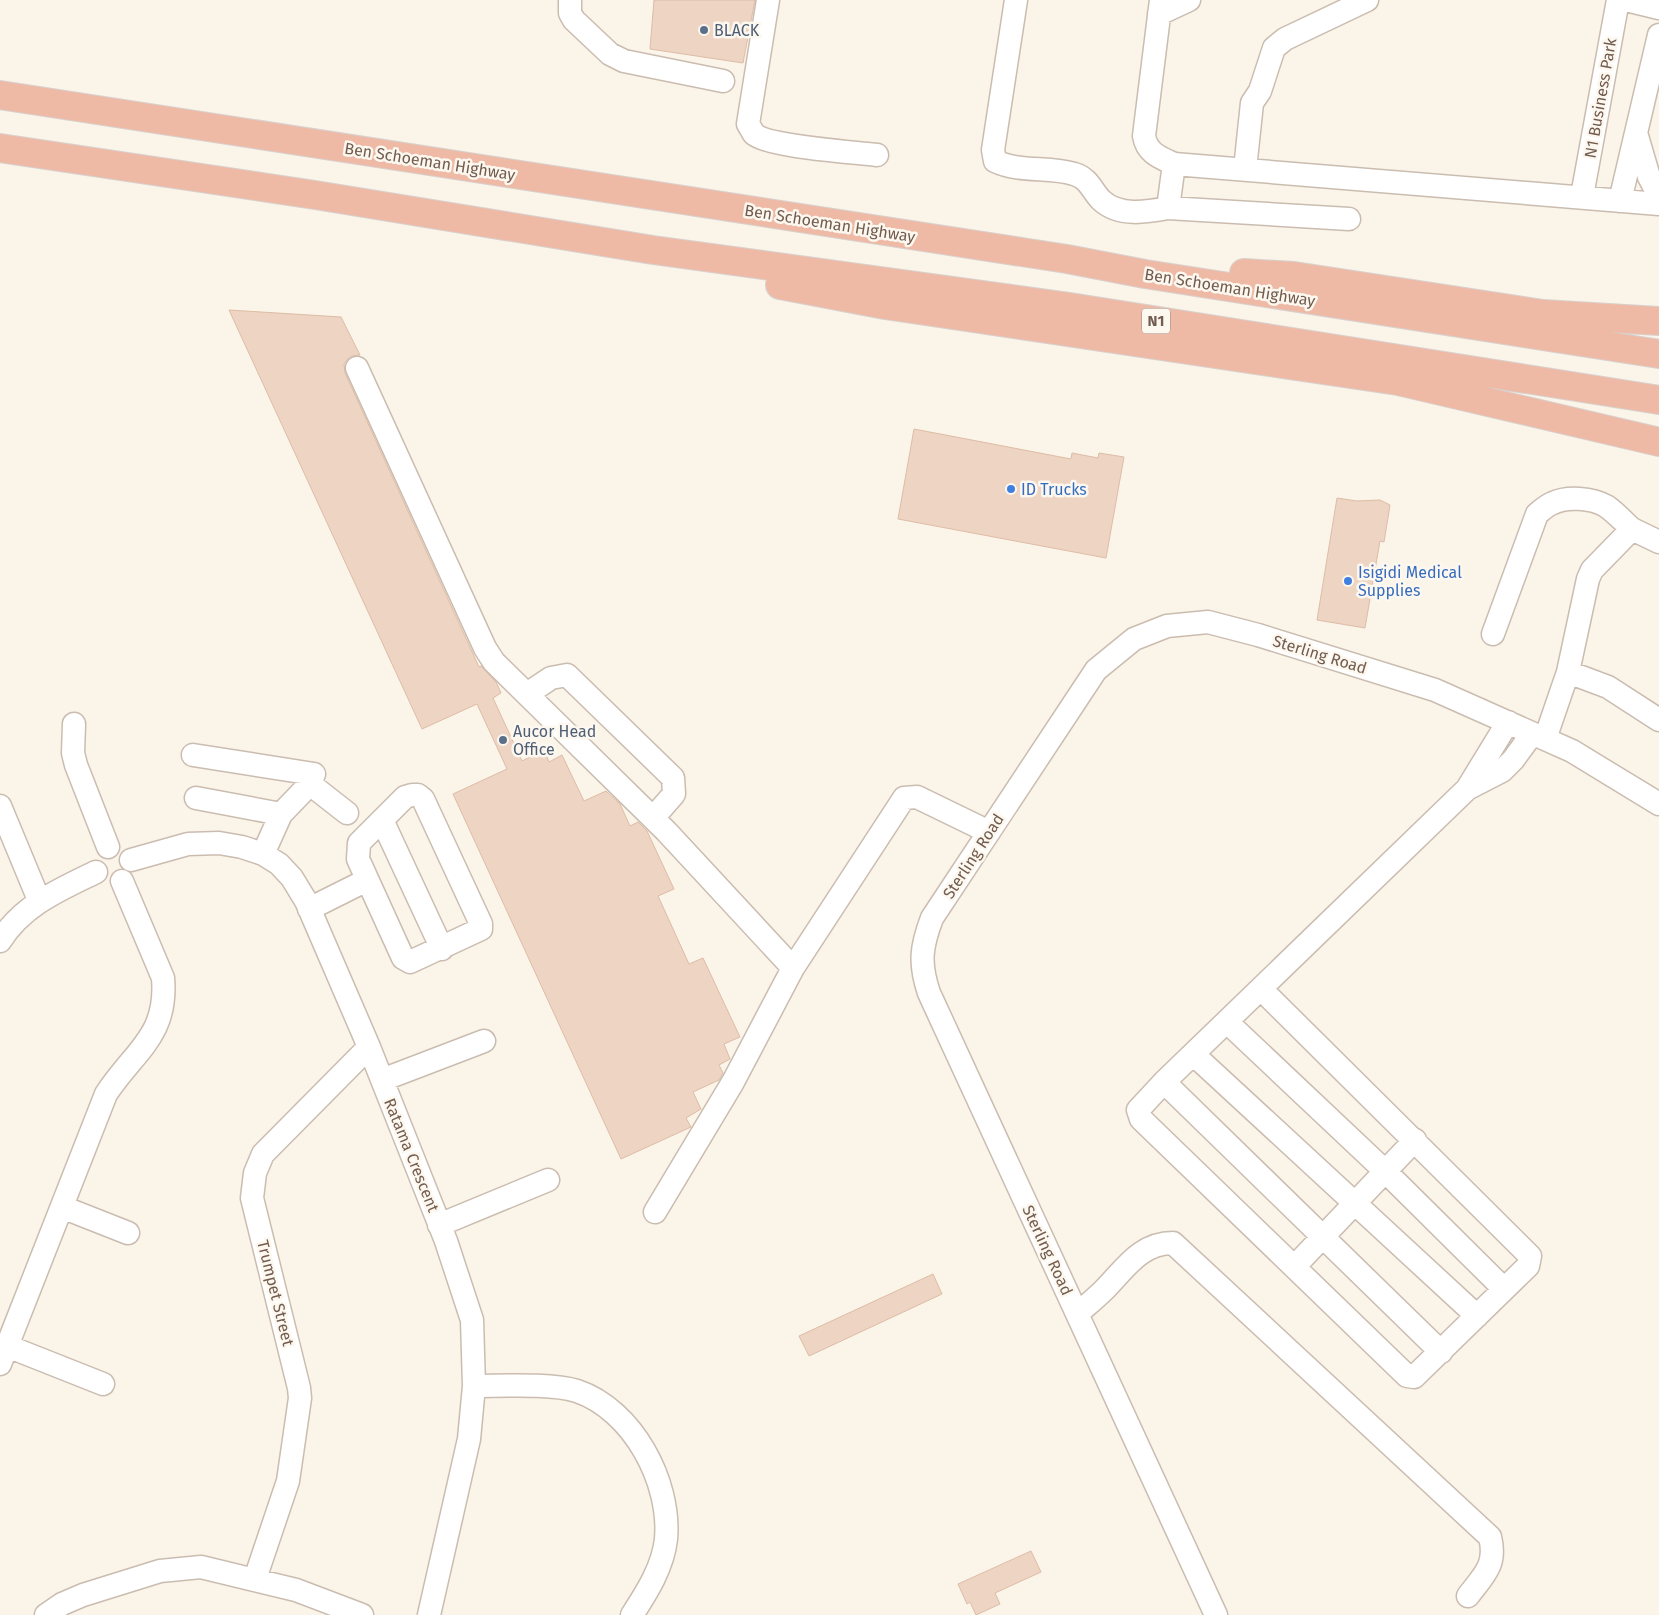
<svg xmlns="http://www.w3.org/2000/svg" width="1659" height="1615" font-family="'Fira Sans',sans-serif">
<rect width="100%" height="100%" fill="#faf4e9"/>
<path fill="#edd4c3" stroke="#debca5" d="M654 0H755L743 63 650 49Z
M229 310 341 317 360 355 352 356 347 360 344 364 345 373 479 667 481 666 496 682 501 693 493 698 522 761 544 750 549 762 562 755 584 801 606 791 620 804 630 826 638 822 647 831 674 889 658 896 689 964 703 958 740 1037 724 1044 730 1059 719 1065 723 1073 719 1080 693 1092 701 1109 686 1118 691 1127 621 1159 453 794 507 769 477 704 422 729Z
M914 429 1071 459 1072 453 1098 458 1099 453 1124 457 1106 558 898 519Z
M1337 498 1357 501 1380 500 1390 505 1384 542 1380 541 1365 628 1317 620Z
M933 1274 942 1294 809 1356 799 1336Z
M1031 1551 1041 1572 995 1593 1000 1604 976 1615 970 1602 967 1604 958 1584Z"/>
<g fill="none" stroke-linecap="round" stroke-linejoin="round">
<g stroke="#cbbcb0" stroke-width="25">
<path id="minor" d="M570 0V13L574 20 610 54 624 61 723 81
M768 0 748 124C750 127 752 131 754 134 769 147 853 152 877 155
M1016 0 993 150 995 161C1020 173 1049 166 1074 174 1089 178 1092 191 1101 200 1119 217 1147 212 1168 208L1349 219
M1161 0 1144 136C1147 153 1159 157 1174 164L1659 204
M1626 0 1659 8
M1159 14 1189 0
M1637 136 1649 177 1659 196
M1245 169 1252 103 1260 91 1274 48 1285 39 1367 0
M1582 196 1618 0
M1620 201 1659 35
M1168 208 1174 164
M357 368 485 648 494 662 666 831 793 968 904 798 917 797 989 832
M1493 634 1537 514C1542 510 1547 505 1553 503 1567 496 1592 498 1606 506 1615 512 1624 522 1632 529
M1568 672 1608 687 1659 720
M527 694 551 678 567 675 673 778 674 794 653 818
M74 724 73 753 76 765 108 847
M1545 739 1568 672 1588 579 1592 570 1632 529 1659 542
M193 755 314 774 310 784 281 814 263 854
M310 784 347 813
M1467 789 1508 722
M412 795H418L423 799 481 924V929L410 962 403 958 358 859 359 843 405 797Z
M196 798 281 814
M0 806 39 900
M382 820 442 949
M131 860 188 844 219 843 242 847 263 854 279 864 292 878 306 901 369 1047 446 1241 472 1320 474 1386 469 1439 429 1615
M309 909 367 880
M0 941C23 905 59 890 96 872
M1261 989 1530 1256 1528 1266 1414 1377 1407 1376 1141 1119 1138 1110 1164 1082 1467 789 1502 771 1513 760 1532 734
M1227 1022 1385 1171 1504 1289
M1193 1054 1477 1316
M382 1080 484 1041
M1164 1082 1441 1352
M62 1207 128 1233
M655 1212 733 1082 793 968
M439 1225 548 1180
M1294 1267 1415 1140
M1077 1314C1086 1306 1096 1298 1104 1290 1125 1269 1140 1243 1173 1243L1490 1537C1497 1565 1484 1575 1468 1596
M7 1346 103 1384
M0 1364 106 1094C134 1051 168 1036 163 978L122 881
M474 1386C501 1386 552 1383 577 1391 633 1410 671 1482 666 1539 663 1567 647 1592 632 1615
M255 1579 288 1481 300 1398 299 1388 252 1198 255 1173 263 1154 369 1047
M46 1615 62 1604 83 1595 160 1571 201 1567 296 1590 362 1615
M1216 1615 929 993C919 963 921 947 932 918L1096 670 1134 639 1167 626 1208 622 1258 635 1435 690 1572 751 1659 804"/>
</g>
<g stroke="#d8d1ce" stroke-width="30">
<path id="highway" d="M0 95 1067 259 1145 274 1659 354
M0 148 315 195 653 250 1070 307 1659 400
M1244 273 1294 276 1543 314 1659 321
M780 285 885 305 1398 381 1659 442"/>
</g>
<use href="#minor" stroke="#fff" stroke-width="22"/>
<use href="#highway" stroke="#eebaa6" stroke-width="28"/>
</g>
<g fill="#5c6f8a" stroke="#fdf8ef" stroke-width="2">
<circle cx="704" cy="30" r="5"/>
<circle cx="503" cy="740" r="5"/>
</g>
<g fill="#3f7fe0" stroke="#fdf8ef" stroke-width="2">
<circle cx="1011" cy="489" r="5"/>
<circle cx="1348" cy="581" r="5"/>
</g>
<g text-anchor="middle" stroke-width="5" stroke-linejoin="round" paint-order="stroke">
<rect fill="#fdf8ef" stroke="#9c8b7f" stroke-width="1" x="1142" y="308.5" width="28" height="25" rx="4"/>
<g font-size="15" font-weight="bold" fill="#725c4f">
<text x="1156" y="326">N1</text>
</g>
<g font-size="16" fill="#4e5e75" stroke="#fdf8ef" text-anchor="start">
<text x="714" y="36">BLACK</text>
<text x="513" y="737">Aucor Head<tspan x="513" dy="18">Office</tspan></text>
</g>
<g font-size="16" fill="#725c4f" stroke="#fdf8ef">
<text transform="translate(1600 98) rotate(-80)" y="6">N1 Business Park</text>
<text transform="translate(430 161) rotate(9)" y="6">Ben Schoeman Highway</text>
<text transform="translate(830 223) rotate(9)" y="6">Ben Schoeman Highway</text>
<text transform="translate(1230 287) rotate(9)" y="6">Ben Schoeman Highway</text>
<text transform="translate(1320 654) rotate(17)" y="6">Sterling Road</text>
<text transform="translate(973 856) rotate(-57)" y="6">Sterling Road</text>
<text transform="translate(412 1155) rotate(68)" y="6">Ratama Crescent</text>
<text transform="translate(1048 1250) rotate(65)" y="6">Sterling Road</text>
<text transform="translate(276 1293) rotate(76)" y="6">Trumpet Street</text>
</g>
<g font-size="16" fill="#366cbe" stroke="#fdf8ef" text-anchor="start">
<text x="1021" y="495">ID Trucks</text>
<text x="1358" y="578">Isigidi Medical<tspan x="1358" dy="18">Supplies</tspan></text>
</g>
</g>
</svg>
